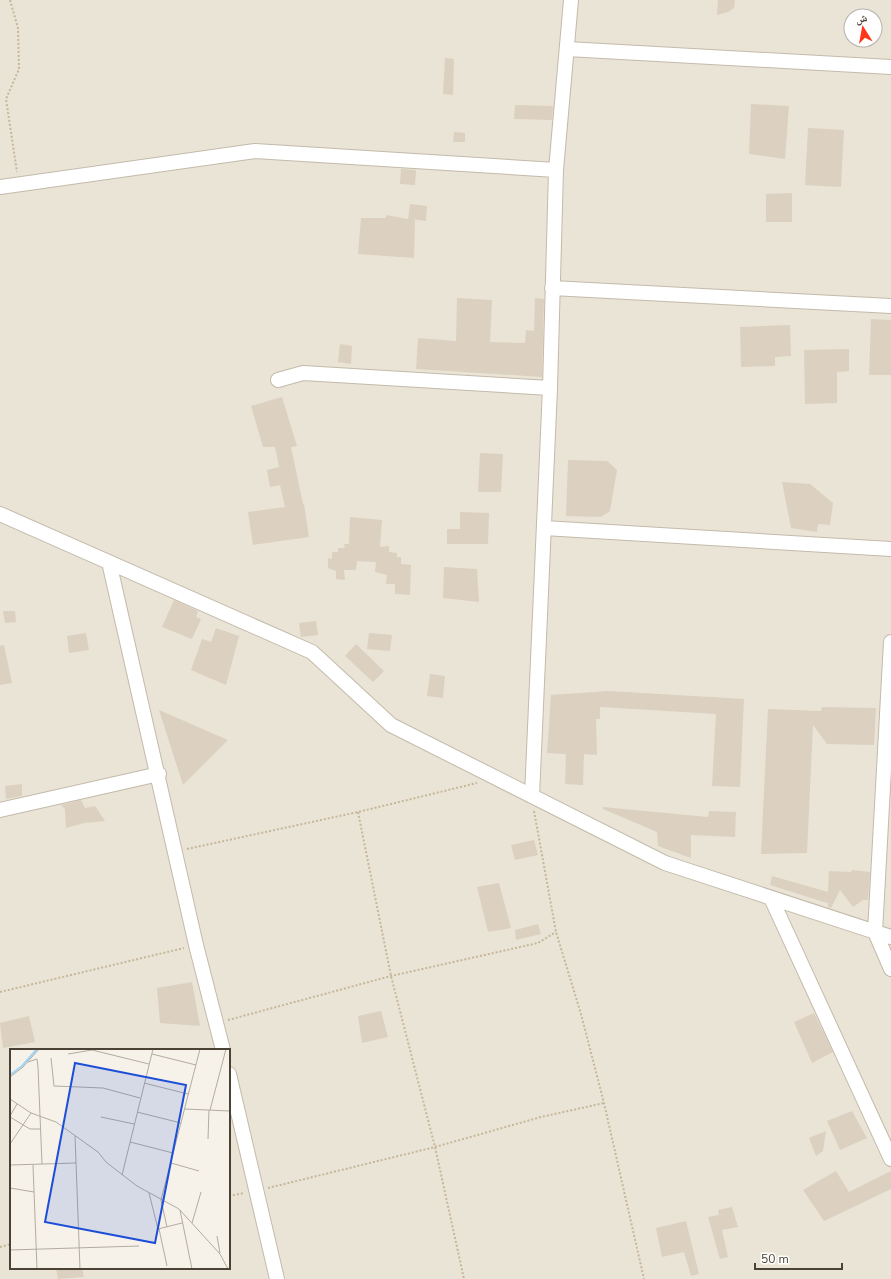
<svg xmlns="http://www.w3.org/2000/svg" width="891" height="1279" font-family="'Nunito Sans','Noto Naskh Arabic',sans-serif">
<rect width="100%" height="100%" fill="#f6f2e9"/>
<path fill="#eae4d6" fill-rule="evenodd" d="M0 0H891V1279H0ZM851 16H875V40H851ZM11 1050H229V1268H11Z"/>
<path fill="#dcd0c0" d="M718 0H735L734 8 728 12 717 15Z
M445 58 454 59 453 95 443 94Z
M751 104 789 106 785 159 749 154Z
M515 105 553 106 552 120 514 119Z
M808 128 844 130 841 187 805 185Z
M454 132 465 133V142H453Z
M401 169 416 170 415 185 400 184Z
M792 193V222H766V194Z
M410 204 427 206 426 221 411 219 415 220 414 258 358 254 361 218H386V215L408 219Z
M457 298 492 300 490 342 525 343 526 330 534 331 535 298 544 299 542 377 416 369 418 338 456 341Z
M871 319 891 320V375H869Z
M790 325 791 356 775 357V366L741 367 740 327Z
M340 344 352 346 351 364 338 362Z
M849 349V371L837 372V403L805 404 804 350Z
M282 397 297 446 291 447 303 504H304L309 537 253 545 248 512 285 507 280 485 270 487 267 470 279 467 275 447H263L251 406Z
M480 453 503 454 501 492H478Z
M568 460 607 461 617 470 610 511 601 517 566 516Z
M782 482 810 484 833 503 830 525 818 524 817 532 791 528Z
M460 512 489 513 488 544H447V529H460Z
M350 517 382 520 380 547 389 546V552L397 553V557H401V564L411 565 410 595 395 594V584H386L387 575 375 572 376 562 357 561 356 570H344L345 580 336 579V571L328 568V558L332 559V552H338V548H345L344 544H349Z
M444 567 477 569 479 602 443 598Z
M174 600 198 611 196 617 201 619 192 639 162 627Z
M3 611H15L16 622 5 623Z
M316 621 318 635 301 637 299 623Z
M216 628 239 636 226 685 191 670 202 639 211 642Z
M86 633 89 650 69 653 67 636Z
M369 633 392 635 390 651 367 649Z
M356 644 384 671 373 682 345 656Z
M4 645 12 683 0 685V646Z
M430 674 445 676 443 698 427 696Z
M609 691 744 699 740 787 712 786 716 714 600 707V719H596L597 755 584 754 583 785 565 784 566 754 547 753 551 695Z
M822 707 876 708 874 745 827 744 813 725 807 853 761 854 768 709 821 711Z
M159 710 228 740 183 785Z
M22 784V796L6 799 5 786Z
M81 800 85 808 95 806 105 821 84 823 66 828 65 809 61 805Z
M603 807 708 817 709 811 736 812 735 837 691 835V858L658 846 657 832 603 809Z
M534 840 538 855 515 860 511 845Z
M852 870 870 872 868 900H863L853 907 840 890 831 908 828 907V903L824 902 770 885 772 876 828 892 829 871 851 872Z
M499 883 511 928 488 932 477 887Z
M538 924 541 934 516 940 515 930Z
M192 982 200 1026 160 1023 157 988Z
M381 1011 388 1037 362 1043 358 1016Z
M814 1013 833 1052 812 1063 794 1022Z
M29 1016 35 1042 3 1048 0 1023Z
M852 1111 867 1138 840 1150 827 1121Z
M826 1131 823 1151 816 1156 809 1138Z
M836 1171 849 1192 891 1171V1189L824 1221 803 1190Z
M732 1207 738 1227 722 1230 728 1257 720 1259 708 1217 719 1215 718 1210Z
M686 1221 699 1274 691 1276 684 1252 662 1257 656 1228Z
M56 1268H82L84 1277 58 1279Z"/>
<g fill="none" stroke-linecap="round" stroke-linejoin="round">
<g stroke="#c3baaa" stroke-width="16">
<path id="minor" d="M567 49 891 67
M0 187 255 151 556 170
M552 288 891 306
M278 380 303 373 550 388
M0 514 312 652 391 725 665 863 891 937
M544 528 891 549
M109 562 196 945 223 1050
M891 642 875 932 891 969
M532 796 550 388 556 170 571 0
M0 810 159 774
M771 898 891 1159
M229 1074 277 1279"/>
</g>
<path stroke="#c6b69a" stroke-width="2" stroke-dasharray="2 2" stroke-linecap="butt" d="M10 0 18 28 19 69 6 99 17 172
M534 811 556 932 581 1014 604 1103 644 1279
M358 812 391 976 435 1147 464 1279
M187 849 358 812 477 783
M0 992 184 948
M228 1020 391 976 538 943 556 932
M268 1188 435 1147 541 1117 604 1103
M229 1196 244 1193
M0 1247 11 1244"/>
<use href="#minor" stroke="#fff" stroke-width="14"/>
</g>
<g transform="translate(10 1049)">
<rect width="220" height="220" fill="#f6f2e9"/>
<path fill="none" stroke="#9fd5f8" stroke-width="2" d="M0 26 12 17 27 0"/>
<path fill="none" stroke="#b2aca1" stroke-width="1" d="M58 5 82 1 139 15M142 5 186 16M41 9 44 37 93 39 130 49M18 13 27 10 28 18 32 115M0 28 13 18 29 0M134 34 178 45M0 50 21 64 46 73 88 103 96 113 127 137 169 160 210 205 218 220M175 60 220 62M200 61 216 0M127 63 171 74M0 67 7 55M0 68 20 80H31M91 68 124 75M65 87 70 220M198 90 199 61M120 93 163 104M0 95 21 64M161 114 189 122M0 116 66 114M23 116 27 220M112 126 143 0M0 139 24 143M139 144 148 180 172 174M170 161 182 220M182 174 191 143M157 178 151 151 190 0M149 180 157 217M207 187 210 204M0 201 129 197"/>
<path fill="#1d4ed8" fill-opacity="0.15" stroke="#1d4ed8" stroke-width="2" d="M65 14 176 36 145 194 35 173Z"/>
<rect width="220" height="220" fill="none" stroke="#4b4236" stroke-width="2"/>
</g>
<g transform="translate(863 28) rotate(349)"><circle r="19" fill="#ffffff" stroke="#b7b3af"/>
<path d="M0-3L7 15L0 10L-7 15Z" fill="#ff3617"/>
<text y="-6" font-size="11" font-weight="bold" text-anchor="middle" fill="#4b4236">ش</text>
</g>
<path d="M755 1263v6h87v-6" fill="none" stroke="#4b4236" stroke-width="2"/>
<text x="761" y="1263" font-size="12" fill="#4b4236" stroke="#ffffff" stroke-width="3" paint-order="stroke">50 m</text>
</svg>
